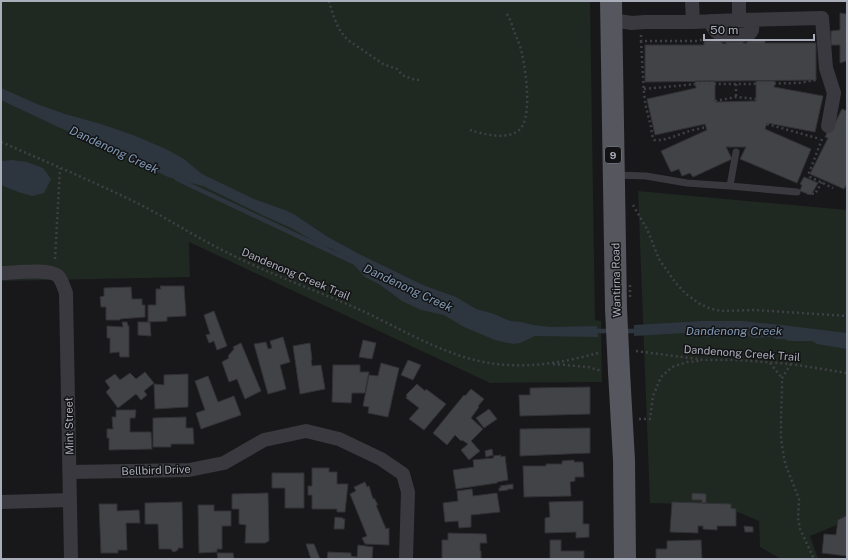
<svg xmlns="http://www.w3.org/2000/svg" width="848" height="560" font-family="'Public Sans',sans-serif">
<rect width="100%" height="100%" fill="#18181a"/>
<path fill="#1f2821" d="M1 1H590L595 320 601 321 602 382 490 383 189 242 190 277 1 281Z
M638 191 847 210V521L810 536 818 559H781L760 547 759 521 721 505 650 503Z"/>
<path fill="#2d363e" d="M1 88 37 104 65 114 101 124 133 135 166 149 184 159 202 174 254 199 285 210 295 215 328 237 359 254 423 285 456 297 476 309 494 314 510 321 521 322 533 325 551 327 597 326 598 337 535 336 520 343 514 344 508 343 495 340 464 327 444 315 421 310 402 301 379 284 365 277 355 266 341 254 332 249 319 244 291 228 262 215 203 186 175 179 168 177 123 155 90 140 58 127 1 100Z
M12 160 27 162 43 168 51 179 44 193 32 196 18 192 1 185V161Z
M702 321H742L782 325 847 333V349L817 344 812 341H789L784 339H776L772 337 754 338 747 335 704 337 695 333H685L634 336V325Z"/>
<g fill="none" stroke-linecap="round" stroke-linejoin="round">
<path stroke="#2d363e" stroke-width="4.5" d="M177 179 353 262
M591 331H612
M623 331H640"/>
</g>
<path fill="#424347" stroke="#323236" d="M847 11V64L846 61 840 63V45H831V31L840 30V13L846 14Z
M726 28H743V43H747V41L765 40V43H816V80L645 82V45H704V41L722 40V43L726 44Z
M695 81H715V102L756 101V81H775L774 87 823 96 815 132 767 123 765 129 811 149 797 183 740 159 746 147H726L732 159 693 177 690 173 682 176 679 169 671 172 661 151 707 130 705 124 655 135 647 99 696 88Z
M842 109 847 111V184L844 189 810 174 828 138 825 137 830 126 833 127Z
M804 177 818 183 811 195 800 191 802 185 800 184Z
M160 286H184L186 316 167 317V321L148 322V305H156V289H161Z
M131 287 132 299H142V305H145V317L120 319V320H106V307H101L100 297 104 296V288Z
M214 311 227 346 217 350 214 341 209 343 206 335 210 334 204 315Z
M122 322H127L128 326H129V357H120L119 352 110 353V338H107V326L123 327Z
M138 322H150L151 336 138 335Z
M283 337 290 362 280 365 286 389 268 394 254 344 266 342 268 349 272 348 270 341Z
M363 340 376 343 372 359 359 357Z
M241 343 261 391 245 399 237 379 229 382 222 362 229 358 228 356 234 349 233 347Z
M310 343 312 360H311L312 366 321 365 325 389 300 394 293 346Z
M408 360 421 365 413 380 401 375Z
M381 363 399 368 388 417 368 413 369 407 363 406 369 375 378 376Z
M333 365H360V372H369L365 393H352L351 403 332 402Z
M145 372 154 383 144 391 147 395 141 400 136 394 118 408 106 392 110 388 105 381 115 374 120 380 130 373 136 379Z
M188 374V407L155 409 154 384 164 385V375Z
M208 376 218 402 234 396 241 415 201 429 196 413 205 410 195 381Z
M417 384 425 391 426 389 446 404 424 430 409 419 419 408 406 398 407 396 406 395Z
M590 387V414L520 416 519 395H530V388Z
M471 389 484 399 478 406 479 407 471 418 483 429 471 441 480 451 469 460 461 450 468 444 462 440 461 441 455 435 447 445 433 433 464 395 465 396Z
M489 409 497 419 484 428 476 418Z
M116 410H136L135 418H130V432H151L152 449 109 450V438H107V429H113L112 417H116Z
M186 417V428H193L194 444H171V447H153V418Z
M590 428V453L520 456V429Z
M492 449 493 455 486 457 485 451Z
M501 455V457L505 456 508 480 497 482V483L456 489 453 470 474 467 473 460 494 458 493 456Z
M574 460V462H583L584 477H575V481L570 482 571 496 524 497 523 466H546V464H562V461Z
M312 468H329V472H337V484H348L345 512H337V509H312V495H308V486H312Z
M272 473H304V508H285V488H272Z
M365 482 367 487 369 486 373 499 374 498 378 505H376L386 529 389 528V545L365 544 362 538 367 536 350 494 356 491 354 487Z
M513 484V489H508V490L499 491V488H501L500 486Z
M472 489 473 496 497 493 500 512 471 515V527L459 528 458 521 445 522 443 503 458 501 457 491Z
M268 493 269 541 265 543H245L246 525 239 524V509H232V494Z
M692 493 706 494V503H702V500H692Z
M583 501V524H589V537L576 538V532L545 533V518L550 517 549 502Z
M182 502 183 548H178V550L174 552 172 551 171 549H159L158 524H145V503Z
M672 502 731 504V508L736 509V526H717V530L703 529V526H698V533L670 532Z
M99 504H117V511L139 510 140 523H126L127 550H118V553H101Z
M198 505H214V511H231V526H222V549H217V552L199 553Z
M847 514V556L822 553 824 534 836 535 838 520 846 516Z
M335 517 343 518V519H345L344 529H334Z
M744 526 753 527V532H745Z
M448 533 486 534 487 543H480V551H481V559H442V540H448Z
M550 540H561V551H584V559H550Z
M701 540 702 559H656V549H667V541Z
M306 544H314L320 559H311Z
M358 545 373 547 372 559H376H327L328 552 351 553V556L357 557Z
M217 553H233L234 559H218Z"/>
<g fill="none" stroke-linecap="round" stroke-linejoin="round">
<path stroke="#3f4046" stroke-width="2.5" stroke-dasharray="2 3" stroke-linecap="butt" d="M329 1C333 15 337 30 348 40L383 64 397 69 402 75 412 79 419 80
M641 35V41H698L704 39
M641 41 644 94 646 107 651 127 652 135 654 140C665 141 674 136 684 133 691 130 699 129 706 127
M736 84V97
M644 89 696 84H749L799 83 816 80
M715 101 736 97 756 99
M767 124 820 139
M470 130C483 134 505 140 518 131 533 121 526 71 522 54 521 47 517 39 514 31 512 25 510 17 505 12
M822 139 809 173 810 177 833 188
M1 142C49 163 97 183 143 206 171 221 198 238 226 252 267 273 312 289 354 307 399 327 446 358 496 364 513 366 533 366 551 363 567 361 583 357 598 353
M807 193 815 194 822 182
M633 205 647 229 659 259 675 282 686 294 700 304 711 309 722 311 755 310 847 316
M55 259 60 168
M636 351 705 360H737L791 364 847 373
M770 363 782 378
M553 364 588 367 602 371
M791 364 782 378V387L781 419V439L784 458 786 466 799 499 798 518 800 529 814 559
M639 419H650L653 396 661 377 672 367 687 362 700 361"/>
<path stroke="#39393f" stroke-width="7" d="M616 175 646 176 687 183 730 186 797 192
M730 186 736 152"/>
<path stroke="#39393f" stroke-width="14" d="M692 1 693 22
M739 1V20
M611 20 632 23 645 22H693L739 20 822 18 826 68 834 93 828 126
M710 21C715 34 720 36 733 36 739 36 744 35 750 33L752 30 753 20
M1 273C13 273 49 268 58 276 62 280 64 288 66 293L71 559
M70 472 189 470 224 463 264 440 306 431 339 439 381 459 403 474 408 492 406 559
M1 502 70 500"/>
<path stroke="#55565e" stroke-width="22" d="M611 1 616 308
M619 372 624 460 625 559"/>
<path stroke="#3f4046" stroke-width="2.5" stroke-dasharray="2 3" stroke-linecap="butt" d="M630 285V297"/>
<path stroke="#55565e" stroke-width="22" d="M616 308 619 372"/>
</g>
<g text-anchor="middle" stroke-width="3" stroke-linejoin="round" paint-order="stroke">
<rect fill="#131315" stroke="#7d8088" stroke-width="1" x="605" y="147" width="16" height="16" rx="3"/>
<g font-size="10" font-weight="bold" fill="#aaaeba">
<text x="613" y="159">9</text>
</g>
<g font-size="11" fill="#aaaeba" stroke="#131315">
<text transform="translate(296 274) rotate(23)" y="4">Dandenong Creek Trail</text>
<text transform="translate(616 280) rotate(-91)" y="4">Wantirna Road</text>
<text transform="translate(742 353) rotate(4)" y="4">Dandenong Creek Trail</text>
<text transform="translate(69 426) rotate(-91)" y="4">Mint Street</text>
<text transform="translate(156 470) rotate(-2)" y="4">Bellbird Drive</text>
</g>
<g font-size="12" font-style="italic" fill="#819ab5" stroke="#131315">
<text transform="translate(114 150) rotate(25)" y="4">Dandenong Creek</text>
<text transform="translate(408 288) rotate(25)" y="4">Dandenong Creek</text>
<text x="734" y="335">Dandenong Creek</text>
</g>
</g>
<rect width="848" height="560" fill="none" stroke="#aaaeba" stroke-width="4"/>
<path d="M704 34v6h110v-6" fill="none" stroke="#aaaeba" stroke-width="2"/>
<text x="710" y="34" font-size="12" fill="#aaaeba" stroke="#131315" stroke-width="3" paint-order="stroke">50 m</text>
</svg>
